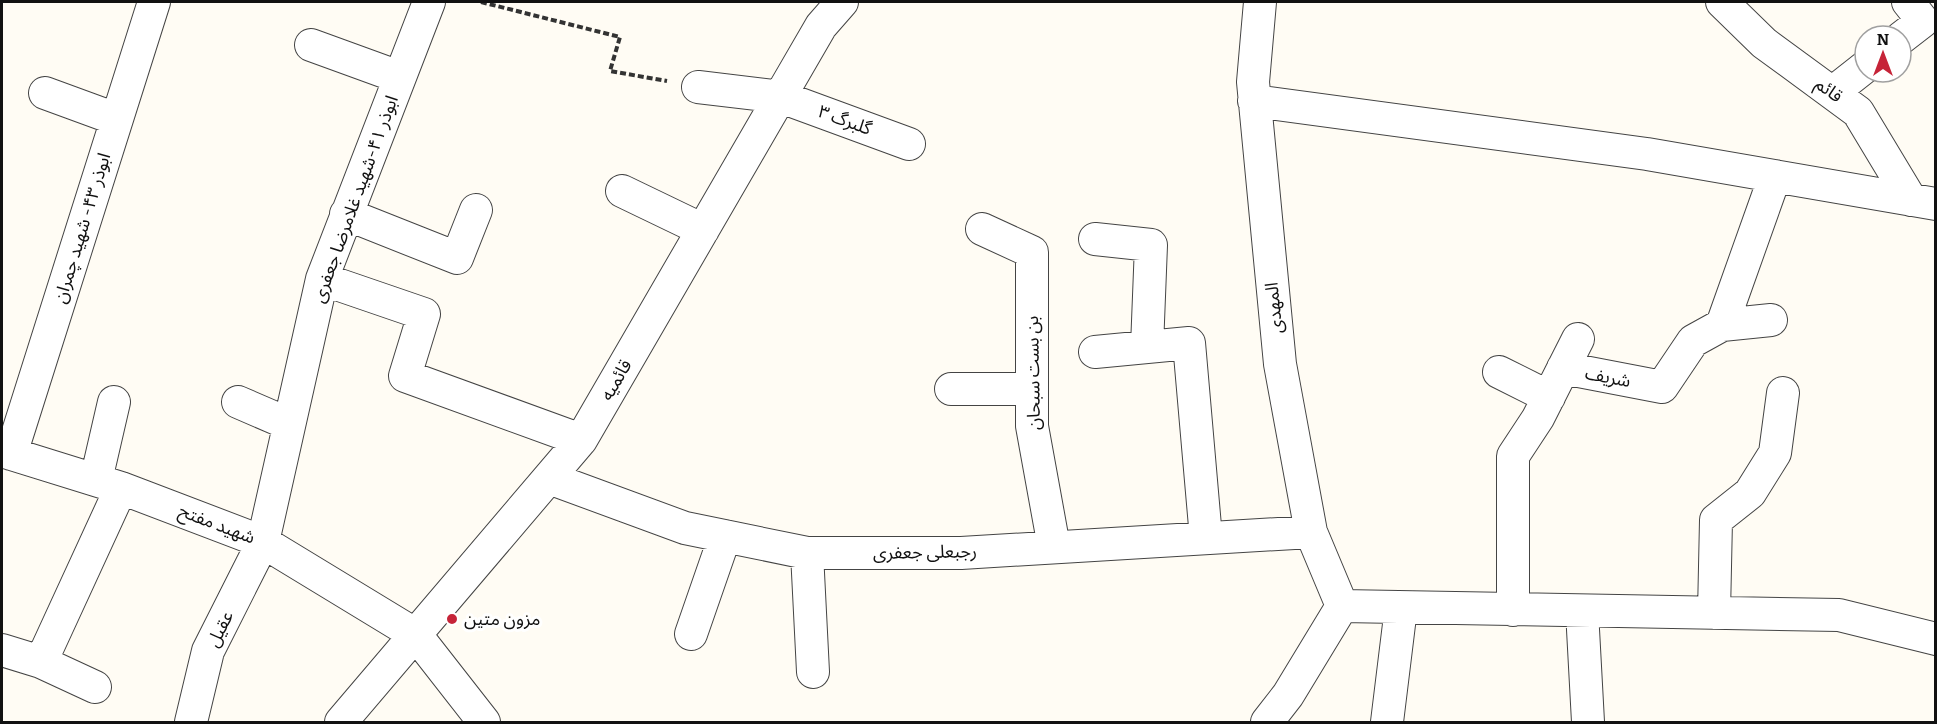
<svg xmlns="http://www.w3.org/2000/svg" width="1937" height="724" font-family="Bitter,'Noto Sans Arabic',serif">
<rect width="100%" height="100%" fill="#fffcf4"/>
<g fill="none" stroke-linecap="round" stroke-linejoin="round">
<g stroke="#444" stroke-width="34">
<path id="minor" d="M1260 2 1253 82 1280 364 1311 532 1342 606
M1722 2 1764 43 1858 112 1911 200
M1901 38 1923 21 1908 2
M311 45 399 77
M698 87 781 97 909 144
M45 93 116 119
M1832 93 1865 67
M1254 101 1647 154 1936 204
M622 191 703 230
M346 214 457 258 476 210
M982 229 1032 252V426L1054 547
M1095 239 1151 245 1147 347
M322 279 424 314 405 376 581 440
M1722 325 1771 320
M1095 352 1189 343 1206 538
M1563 368 1662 387 1693 341 1722 325 1775 176
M1499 372 1549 397
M951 389H1032
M238 402 289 424
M2 451 121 488 263 542 416 635 484 722
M11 454 154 2
M549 478 685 528 807 553H961L1311 532
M96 480 114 402
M807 553 813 672
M1342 606 1839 615 1936 639
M1513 610V456L1538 418 1578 339
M1582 611 1588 722
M1714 613 1716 520 1750 493 1775 453 1783 393
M691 634 725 536
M2 650 41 662 95 687
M41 662 121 488
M191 722 208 651 263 542 322 279 429 2
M341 722 581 440 821 26 842 2
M1267 722 1288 695 1342 606
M1387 722 1401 608"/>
</g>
<path stroke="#333" stroke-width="4" stroke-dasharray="6 3" stroke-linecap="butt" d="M481 2 620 37 610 71 667 81"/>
<use href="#minor" stroke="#fff" stroke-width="32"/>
</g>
<circle fill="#c62438" stroke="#fff" stroke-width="2" cx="452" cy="619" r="6"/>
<g text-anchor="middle" stroke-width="6" stroke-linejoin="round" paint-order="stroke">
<g font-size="18" fill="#111" stroke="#fff">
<text transform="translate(1829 90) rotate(36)" y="6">قائم</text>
<text transform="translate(845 120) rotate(20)" y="6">گلبرگ ۳</text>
<text transform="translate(355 199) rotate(-70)" y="6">ابوذر ۴۱-شهید غلامرضا جعفری</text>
<text transform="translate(82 228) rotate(-73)" y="6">ابوذر ۴۳- شهید چمران</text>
<text transform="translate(1274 308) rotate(-96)" y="6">المهدی</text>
<text transform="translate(1033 373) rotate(-91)" y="6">بن بست سبحان</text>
<text transform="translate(1608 377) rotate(11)" y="6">شریف</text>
<text transform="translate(616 380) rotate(-60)" y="6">قائمیه</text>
<text transform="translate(217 524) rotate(21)" y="6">شهید مفتح</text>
<text transform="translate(925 552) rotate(-1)" y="6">رجبعلی جعفری</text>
<text transform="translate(220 629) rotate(-64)" y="6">عقیل</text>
</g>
<g font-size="18" fill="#111" stroke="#fff" text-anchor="start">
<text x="464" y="625">مزون متین</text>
</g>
</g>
<rect width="1937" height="724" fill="none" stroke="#111111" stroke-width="6"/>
<g transform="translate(1883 54)"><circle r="28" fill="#ffffff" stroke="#a0a0a0" stroke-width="1.5"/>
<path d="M0-4.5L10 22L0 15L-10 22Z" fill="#c62438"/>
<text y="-9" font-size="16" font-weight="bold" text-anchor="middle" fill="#111111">N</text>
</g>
</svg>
